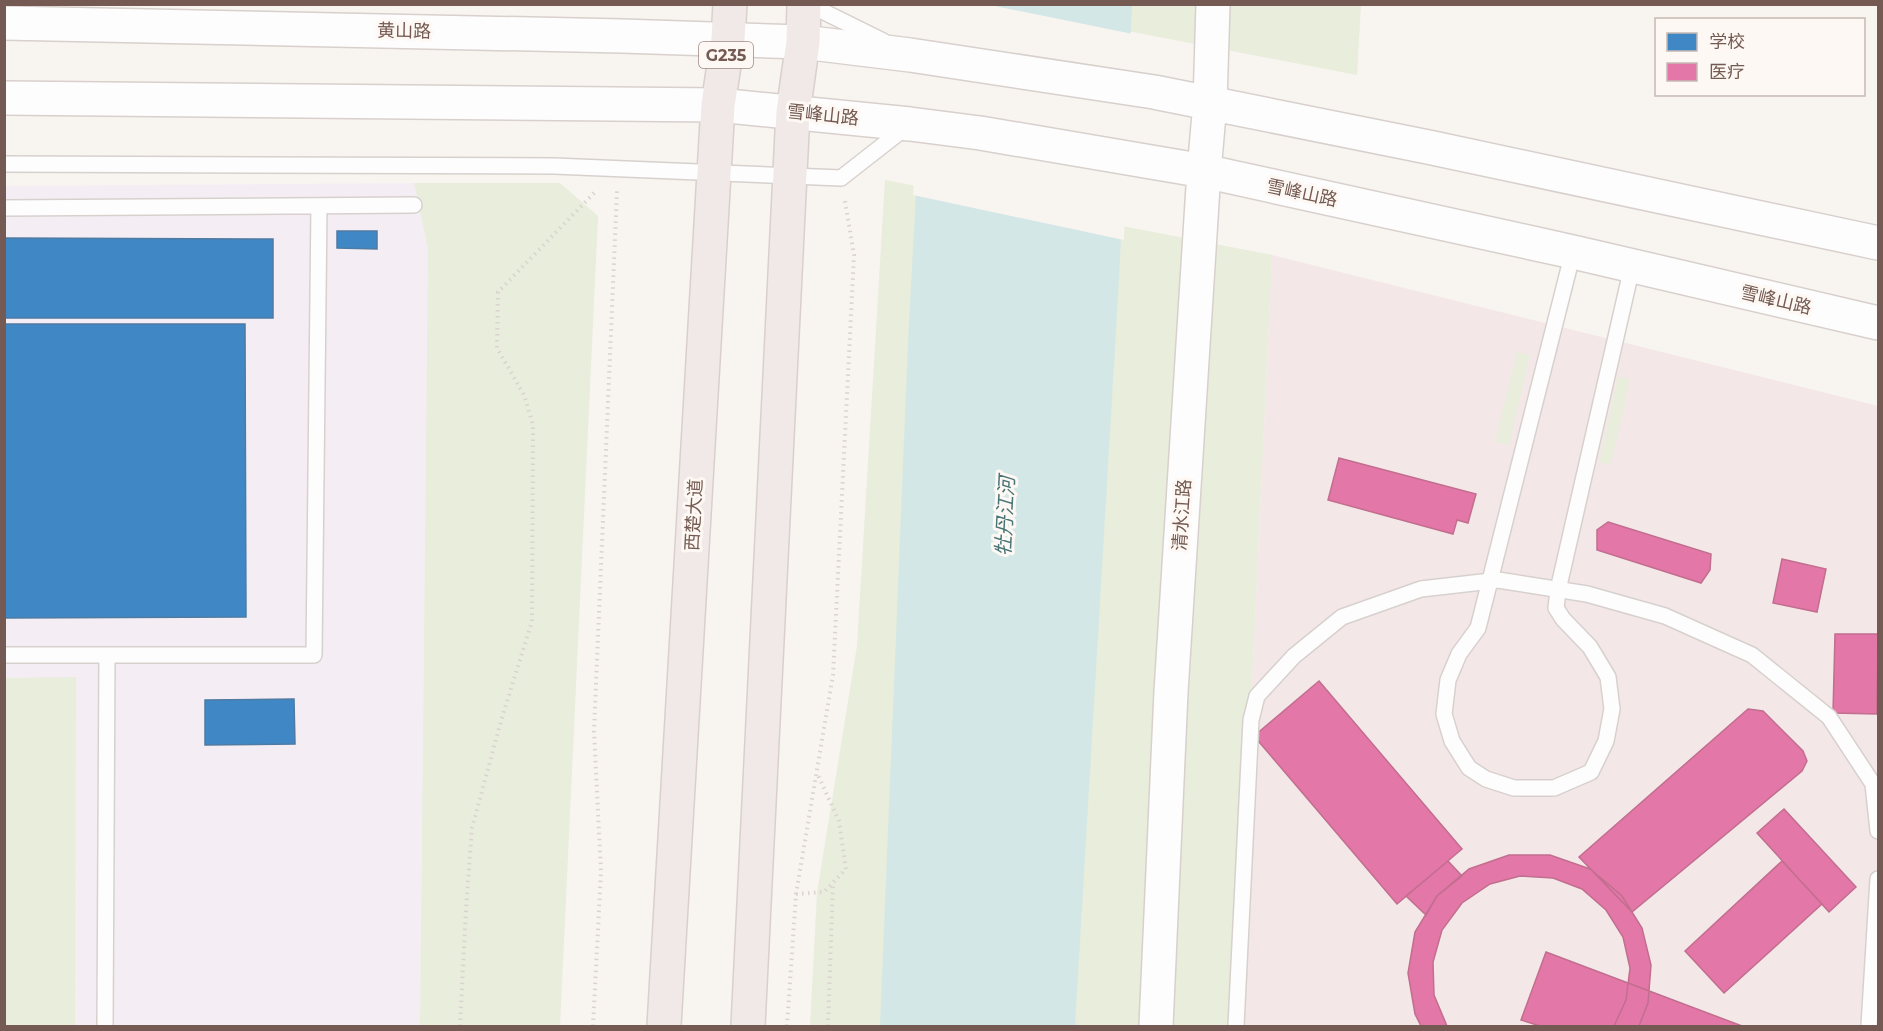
<svg xmlns="http://www.w3.org/2000/svg" width="1883" height="1031" font-family="Montserrat,'Noto Sans SC',sans-serif">
<rect width="100%" height="100%" fill="#f8f4f0"/>
<path fill="#f4eef4" d="M414 183 428 249 420 1026H5L4 186Z"/>
<path fill="#f4e7e7" d="M1272 255 1878 406V990L1876 1026H1236Z"/>
<path fill="#e8eddc" d="M993 5H1361L1357 75Z
M885 180 1272 255 1236 1026H810L817 893 857 646Z
M414 183H560L598 216 560 1026H420L428 249Z
M1517 352 1530 355 1509 445 1495 442Z
M1618 377 1630 379 1611 465 1599 462Z
M76 677 75 1026H5V678Z"/>
<path fill="#d3e7e6" d="M926 5H1132L1119 279 1075 1026H880L908 343Z"/>
<path fill="#f8f4f0" d="M923 4 990 5 1133 34 1124 240 913 195Z"/>
<path fill="#3f88c5" stroke="#4f7aa2" stroke-width="1.5" d="M337 231H377V249L337 248Z
M4 238 273 239V318H4Z
M4 324H245L246 617 4 618Z
M294 699 295 744 205 745V700Z"/>
<path fill="#e377a8" stroke="#c26e8e" stroke-width="1.5" d="M1339 458 1476 494 1468 523 1457 520 1453 534 1328 500Z
M1608 522 1711 554 1710 570 1701 583 1597 550V530Z
M1782 559 1826 569 1817 612 1773 603Z
M1835 634H1878L1877 714 1833 713Z
M1319 681 1462 849 1397 904 1254 736Z
M1748 709 1763 711 1803 751 1807 761 1802 771 1632 912 1579 857Z
M1784 809 1856 887 1829 912 1757 833Z
M1509 855H1550L1590 869 1622 896 1642 928 1651 965 1648 1003 1639 1026H1614L1626 1000 1630 968 1623 937 1606 910 1582 889 1553 878 1520 876 1490 884 1462 903 1442 930 1433 962 1434 995 1447 1026H1421L1415 1014 1408 973 1415 932 1437 896 1469 869Z
M1448 861 1462 876 1437 896 1426 915 1406 896Z
M1782 861 1822 904 1724 993 1685 951Z
M1546 952 1742 1026H1540L1521 1020Z"/>
<g fill="none" stroke-linecap="round" stroke-linejoin="round">
<g stroke="#d7d1ce" stroke-width="18">
<path id="lane" d="M808 4 883 41
M4 164 554 166 841 178 905 128
M4 208 414 205
M1573 252 1478 628 1459 654 1448 680 1444 714 1452 741 1469 768 1486 779 1514 788H1554L1591 772 1606 741 1612 709 1608 677 1590 647 1563 619 1556 608 1558 590 1632 267
M4 655H314L319 206
M105 1026 107 655
M1236 1026 1251 720 1257 696 1294 656 1342 617 1421 589 1491 581 1498 580 1587 594 1665 616 1752 655 1829 717 1873 784 1878 831
M1869 1026 1878 879"/>
</g>
<g stroke="#d8d0cc" stroke-width="36">
<path id="secondary" d="M4 23 622 36 803 42 910 55 1154 92 1428 147 1878 243
M4 98 718 105 910 124 980 133 1204 171 1573 252 1878 323
M1156 1026 1171 692 1204 171 1210 103 1213 4"/>
</g>
<g stroke="#d9d0cd" stroke-width="36">
<path id="highway" d="M664 1026 718 105 728 39 730 4
M748 1026 793 112 803 42 804 4"/>
</g>
<path stroke="#dad3d0" stroke-width="4" stroke-dasharray="1.5 4.5" stroke-linecap="butt" d="M796 894 824 892 846 869 839 821 817 773
M460 1026 466 909 472 828 501 721 532 621 533 425 524 395 497 348 498 292 596 191
M593 1026 601 872 594 731 617 191
M787 1026 796 894 833 675 854 255 845 201
M828 1026 833 884"/>
<use href="#lane" stroke="#fefdfd" stroke-width="15"/>
<use href="#secondary" stroke="#fefdfd" stroke-width="33"/>
<use href="#highway" stroke="#f0e9e8" stroke-width="33"/>
</g>
<g text-anchor="middle" stroke-width="6" stroke-linejoin="round" paint-order="stroke">
<rect fill="#fdf8f3" stroke="#9d8982" stroke-width="1.5" x="699" y="42" width="54" height="26" rx="4.5"/>
<g font-size="16" font-weight="bold" fill="#745a52">
<text x="726" y="61">G235</text>
</g>
<g font-size="18" fill="#745a52" stroke="#fdf8f3">
<text transform="translate(404 31) rotate(1)" y="6">黄山路</text>
<text transform="translate(823 115) rotate(6)" y="6">雪峰山路</text>
<text transform="translate(1302 193) rotate(12)" y="6">雪峰山路</text>
<text transform="translate(1776 300) rotate(13)" y="6">雪峰山路</text>
<text transform="translate(694 515) rotate(-87)" y="6">西楚大道</text>
<text transform="translate(1182 515) rotate(-86)" y="6">清水江路</text>
</g>
<g font-size="20" font-style="italic" fill="#477476" stroke="#fdf8f3">
<text transform="translate(1005 516) rotate(-87)" y="7">牡丹江河</text>
</g>
</g>
<rect width="1883" height="1031" fill="none" stroke="#745a52" stroke-width="12"/>
<rect x="1655" y="18" width="210" height="78" fill="#fdf8f3" stroke="#c6b9b3" stroke-width="1.5"/>
<rect x="1667" y="33" width="30" height="18" fill="#3f88c5" stroke="#c6b9b3" stroke-width="1.5"/>
<text x="1709" y="48" font-size="18" fill="#745a52">学校</text>
<rect x="1667" y="63" width="30" height="18" fill="#e377a8" stroke="#c6b9b3" stroke-width="1.5"/>
<text x="1709" y="78" font-size="18" fill="#745a52">医疗</text>
</svg>
